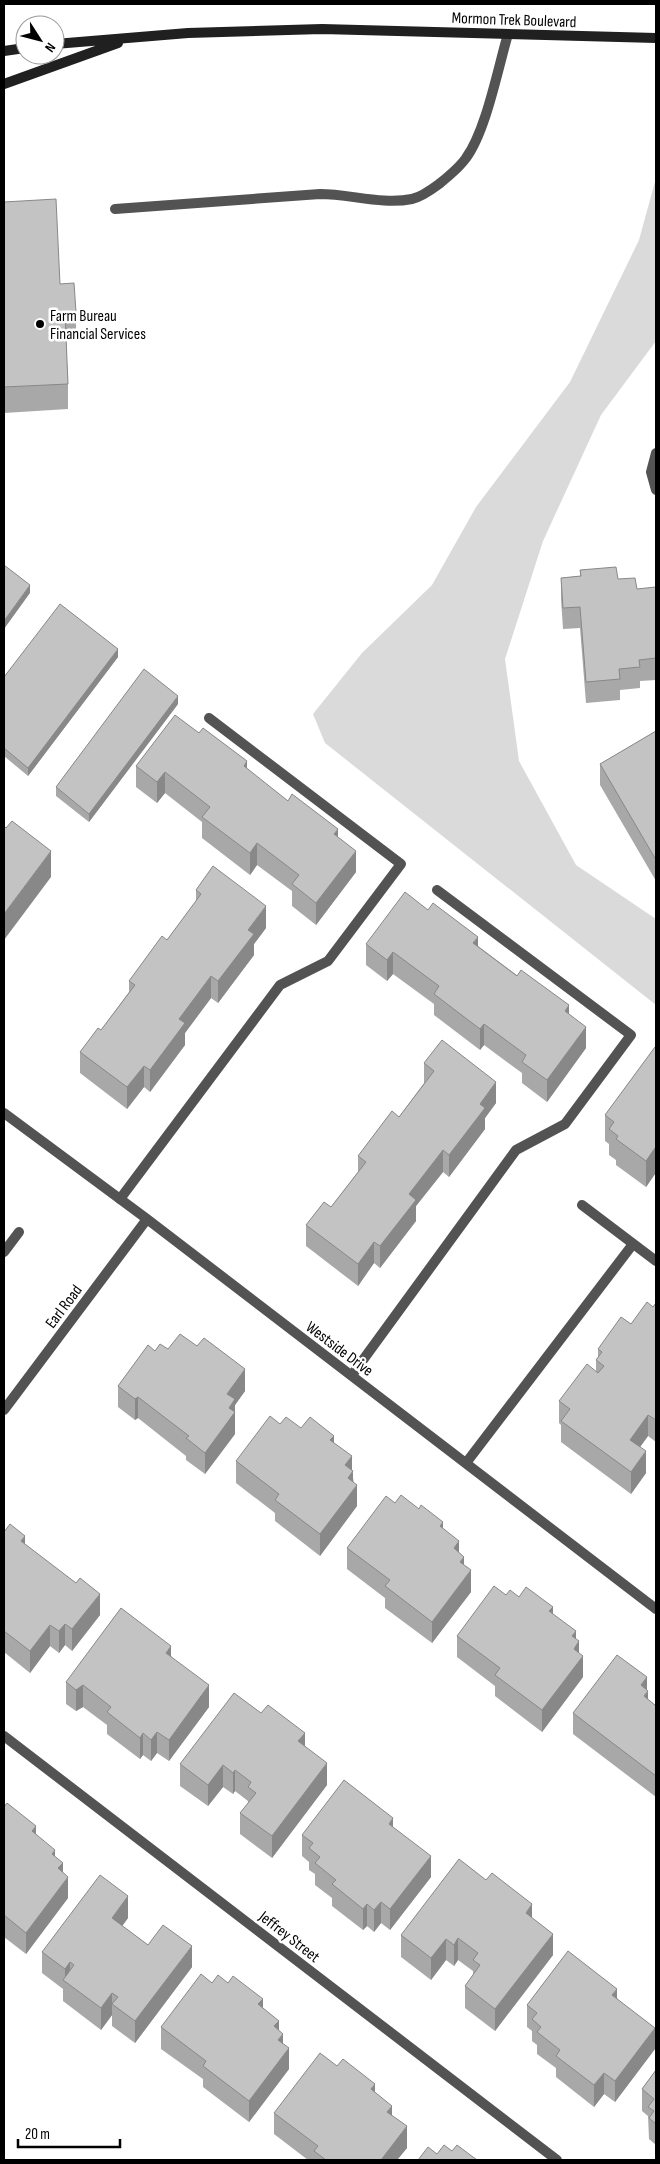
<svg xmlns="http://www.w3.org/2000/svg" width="660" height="2164" font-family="'Sofia Sans Condensed',sans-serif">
<rect width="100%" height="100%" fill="#fff"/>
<path fill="#dadada" d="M656 178V341L601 415 543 541 505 659 519 761 576 865 656 919V1005L325 743 313 714 362 653 432 585 476 507 570 382 639 240Z"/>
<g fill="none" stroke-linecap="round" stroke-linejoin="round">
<path stroke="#535353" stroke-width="10" d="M115 209 320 194C350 194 382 205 412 199 421 197 431 190 439 184 449 176 459 168 466 158 486 131 498 68 508 34
M120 1199 280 985 328 961 401 864 209 718
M582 1205 656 1261
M4 1252 19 1232
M352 1375 516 1150 565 1124 631 1035 437 890
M466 1463 633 1244"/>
<path stroke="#535353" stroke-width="10" d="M656 453 651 472 656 490
M4 1113 147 1219 656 1609
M4 1410 147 1219
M4 1736 557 2160"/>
<path stroke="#202020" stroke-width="10" d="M55 44 188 33 322 29 656 38
M4 51 25 48
M4 84 118 43"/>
</g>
<path fill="#a8a8a8" d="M4 202 60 284 76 312V338H66L68 384V409L4 413Z
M580 570 618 579 637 589 656 587V680L640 681V688L620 690V700L586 703 580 628 563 629 561 599V578L580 576Z
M118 657 28 776 4 756V677Z
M178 704 89 822 56 796V787Z
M656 731V881L600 785V764Z
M136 766 247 769 288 801 338 837 356 872 316 925 292 906V891L257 865 250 875 202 838V822L165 793 157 803 136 787Z
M196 890 266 928 254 944V955L218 1003 211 998 185 1033V1045L150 1092 144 1087 127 1109 80 1073V1052L101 1030 129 992V981L167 940 196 902Z
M366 944 478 946 569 1014 586 1048 547 1102 522 1083V1073L484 1045 480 1050 434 1015V1004L393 974 387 981 366 965Z
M656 1048V1186V1174H655L646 1187 616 1165V1160L609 1155V1144L605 1141V1115Z
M424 1063 496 1103 485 1118V1129L449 1177 443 1172 416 1206V1221L380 1268 374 1263 358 1286 306 1246V1225L331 1207 358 1172V1156L399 1117 424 1083Z
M656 1303V1442L648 1436 640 1447 646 1473 631 1494 561 1442V1425L559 1423V1401L596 1371V1360L598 1357V1349L653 1307Z
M168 1349 245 1391 235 1405V1434L205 1474 186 1460V1456L138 1418 135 1420 118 1407V1386L155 1351Z
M280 1424 301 1428 334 1443 352 1470 357 1506 320 1556 275 1521V1513L236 1483V1461Z
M395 1503 443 1529 459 1553 464 1565 471 1592 432 1643 385 1608V1598L347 1569V1548Z
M4 1532 25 1544 100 1615 72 1651 65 1645 59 1653 50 1646 30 1673 4 1652Z
M506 1595 519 1597 553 1614 576 1639 583 1677 542 1732 495 1696V1686L457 1657V1636Z
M171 1656 209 1707 169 1761 157 1753 151 1761 143 1755 140 1759 107 1734V1725L83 1707 76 1711 66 1704V1682Z
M647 1690 648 1699 656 1706V1797L573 1734V1713Z
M305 1746 327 1785 272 1858 240 1834V1813L248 1804V1801L235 1791 233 1794 223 1787 208 1806 180 1786V1764Z
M4 1807 36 1834 55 1857 63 1872 68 1898 26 1954 4 1937Z
M393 1827 431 1877 390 1930 381 1923 374 1932 367 1926 363 1930 332 1906V1898L315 1885V1874L309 1870V1862L302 1856V1835Z
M128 1918 122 1926 148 1945 192 1967 135 2043 112 2026V2015L101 2030 63 2001V1989L42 1973V1952Z
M532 1918 553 1955 495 2031 465 2008V1986L473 1975V1971L458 1960 454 1966 446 1960 431 1980 401 1957V1935Z
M212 1983 263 2008 279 2030 283 2044 289 2069 249 2122 203 2087V2079L161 2049V2027Z
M617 1998 655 2049 615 2102 604 2094 594 2107 556 2077V2068L537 2054V2045L532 2041V2031L527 2027V2005Z
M337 2066 375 2093 392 2115 407 2148 397 2160H308L274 2134V2113Z
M656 2070V2145L649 2139 648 2116 642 2111V2089Z"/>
<path fill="#888" d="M30 585V593L4 629V621Z
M118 649V657L28 776V768Z
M178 696V704L89 822V814Z
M247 761V783L244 766Z
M165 772V793L157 803V782Z
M338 829V851L334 834Z
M257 843V865L250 875V853Z
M51 851V877L4 940V914Z
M356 851V872L316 925V903Z
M266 906V928L254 944V955L218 1003V981L248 930Z
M478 937V959L473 943Z
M393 952V974L387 981V960Z
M211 976V998L185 1033V1045L150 1092V1070L179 1019Z
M569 1005V1027L565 1011Z
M484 1024V1045L480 1050V1029Z
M586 1027V1048L547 1102V1080Z
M144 1066V1087L127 1109V1087Z
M496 1082V1103L485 1118V1129L449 1177V1155L480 1104Z
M655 1148V1174L646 1187V1161Z
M443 1150V1172L416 1206V1221L380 1268V1246L409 1194Z
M374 1242V1263L358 1286V1264Z
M245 1369V1391L235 1405V1434L205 1474V1453L227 1394Z
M138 1397V1418L135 1420V1399Z
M648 1415V1436L630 1461V1440Z
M334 1436V1457L330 1440Z
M646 1451V1473L631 1494V1472Z
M352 1456V1473L353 1471V1490L357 1485V1506L320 1556V1534L345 1465Z
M443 1522V1543L440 1526Z
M25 1536V1558L21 1541Z
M459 1541V1563L454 1548Z
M464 1557V1578L460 1562Z
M471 1570V1592L432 1643V1622Z
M100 1594V1615L72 1651V1629Z
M553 1607V1629L549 1611Z
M65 1624V1645L59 1653V1631Z
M50 1625V1646L30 1673V1651Z
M576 1631V1645L579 1641V1661L583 1656V1677L542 1732V1710L572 1636Z
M171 1646V1667L166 1653Z
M647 1677V1693L648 1691V1712L641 1685Z
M83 1685V1707L76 1711V1690Z
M209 1685V1707L169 1761V1740Z
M157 1732V1753L151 1761V1740Z
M143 1733V1755L140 1759V1738Z
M305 1733V1755L298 1741Z
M327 1763V1785L272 1858V1836Z
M223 1765V1787L208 1806V1785Z
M235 1770V1791L233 1794V1773Z
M393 1818V1839L389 1824Z
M36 1826V1847L32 1831Z
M55 1850V1871L52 1854Z
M431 1856V1877L390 1930V1909Z
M63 1863V1884L58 1868Z
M68 1877V1898L26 1954V1933Z
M128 1896V1918L112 1940V1918Z
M381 1902V1923L374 1932V1910Z
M367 1904V1926L363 1930V1909Z
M532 1904V1925L526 1913Z
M553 1934V1955L495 2031V2009Z
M458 1938V1960L454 1966V1945Z
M446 1939V1960L431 1980V1958Z
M192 1946V1967L135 2043V2021Z
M70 1962V1984L65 1981V1969Z
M617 1989V2010L612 1995Z
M112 1993V2015L101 2030V2008Z
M263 1999V2020L258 2004Z
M279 2021V2039L283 2034V2055L289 2048V2069L249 2122V2101L274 2026Z
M655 2028V2049L615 2102V2081Z
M604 2073V2094L594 2107V2085Z
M375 2084V2105L371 2089Z
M392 2106V2127L387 2112Z
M407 2126V2148L397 2160H381Z"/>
<path fill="#c3c3c3" stroke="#888" d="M56 199 60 284 74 283 76 312 65 313 68 384 4 387V202Z
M4 565 30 585 4 621Z
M616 567 618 579 635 578 637 589 656 587V658L639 660 640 667 619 669 620 679 586 682 580 607 563 608 561 578 581 576 580 570Z
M60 604 118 649 28 768 4 748V677Z
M144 669 178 696 89 814 56 787Z
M175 715 199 733 203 728 247 761 244 766 288 801 292 794 338 829 334 834 356 851 316 903 292 884 299 875 257 843 250 853 202 817 210 807 165 772 157 782 136 766Z
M656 731V860L600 764Z
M12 821 51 851 4 914V826L6 828Z
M213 866 266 906 248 930 254 934 218 981 211 976 179 1019 185 1023 150 1070 144 1066 127 1087 80 1052 98 1028 101 1030 135 985 129 981 162 936 167 940 201 894 196 890Z
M405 892 428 910 433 903 478 937 473 943 517 976 521 970 569 1005 565 1011 586 1027 547 1080 522 1062 526 1055 484 1024 480 1029 434 994 439 986 393 952 387 960 366 944Z
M442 1040 496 1082 480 1104 485 1108 449 1155 443 1150 409 1194 416 1200 380 1246 374 1242 358 1264 306 1225 324 1202 331 1207 366 1162 358 1156 392 1111 399 1117 434 1071 424 1063Z
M655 1047 656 1048V1149L655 1148 646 1161 616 1139 618 1136 609 1129 614 1122 605 1115Z
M647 1302 653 1307 656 1303V1420L648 1415 630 1440 646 1451 631 1472 561 1421 570 1409 559 1401 587 1364 598 1373 604 1366 596 1360 602 1352 598 1349 621 1317 631 1324Z
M180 1334 197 1346 204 1338 245 1369 227 1394 235 1399 229 1408 235 1412 205 1453 186 1438 189 1436 138 1397 135 1399 118 1386 148 1345 155 1351 160 1344 168 1349Z
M270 1416 280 1424 286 1417 301 1428 310 1417 334 1436 330 1440 352 1456 345 1465 353 1471 348 1478 357 1485 320 1534 275 1500 279 1494 236 1461Z
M401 1495 419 1509 421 1505 443 1522 440 1526 459 1541 454 1548 464 1557 460 1562 471 1570 432 1622 385 1586 390 1580 347 1548 386 1496 395 1503Z
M10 1524 25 1536 21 1541 76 1583 80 1578 100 1594 72 1629 65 1624 59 1631 50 1625 30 1651 4 1631V1532Z
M494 1586 506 1595 510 1590 519 1597 526 1587 553 1607 549 1611 576 1631 572 1636 579 1641 574 1649 583 1656 542 1710 495 1675 500 1668 457 1636Z
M121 1608 171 1646 166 1653 209 1685 169 1740 157 1732 151 1740 143 1733 140 1738 107 1712 111 1707 83 1685 76 1690 66 1682Z
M617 1655 647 1677 641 1685 648 1691 644 1696 656 1706V1776L573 1713Z
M234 1693 261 1713 268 1705 305 1733 298 1741 327 1763 272 1836 240 1813 256 1793 248 1787 251 1782 235 1770 233 1773 223 1765 208 1785 180 1764Z
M344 1780 393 1818 389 1824 431 1856 390 1909 381 1902 374 1910 367 1904 363 1909 332 1884 336 1880 315 1863 320 1857 309 1848 313 1843 302 1835Z
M7 1803 36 1826 32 1831 55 1850 52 1854 63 1863 58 1868 68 1877 26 1933 4 1915V1807Z
M459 1859 486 1880 492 1873 532 1904 526 1913 553 1934 495 2009 465 1986 480 1965 473 1960 478 1953 458 1938 454 1945 446 1939 431 1958 401 1935Z
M100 1875 128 1896 112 1918 148 1945 163 1925 192 1946 135 2021 112 2004 118 1997 112 1993 101 2008 63 1980 74 1965 70 1962 65 1969 42 1952Z
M568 1951 617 1989 612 1995 655 2028 615 2081 604 2073 594 2085 556 2056 560 2050 537 2032 541 2027 532 2019 537 2013 527 2005Z
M201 1974 212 1983 218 1975 228 1983 233 1976 263 1999 258 2004 279 2021 274 2026 283 2034 278 2040 289 2048 249 2101 203 2066 206 2061 161 2027Z
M320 2053 337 2066 343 2059 375 2084 371 2089 392 2106 387 2112 407 2126 381 2160H326L314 2151 318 2146 274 2113Z
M656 2070V2124L649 2118 654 2111 648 2107 654 2099 642 2089Z
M444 2145 452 2151 457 2145 477 2160H418L428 2147 437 2154Z"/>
<circle fill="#000" stroke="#fff" stroke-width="2" cx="40" cy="324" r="5"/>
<g text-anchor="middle" stroke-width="5" stroke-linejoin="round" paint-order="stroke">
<g font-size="16" fill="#000" stroke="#fff">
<text transform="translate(514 19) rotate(2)" y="6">Mormon Trek Boulevard</text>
<text transform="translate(63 1306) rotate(-53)" y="6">Earl Road</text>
<text transform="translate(340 1348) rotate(37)" y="6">Westside Drive</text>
<text transform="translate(290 1936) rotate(38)" y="6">Jeffrey Street</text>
</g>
<g font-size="16" fill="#000" stroke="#fff" text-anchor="start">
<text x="50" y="321">Farm Bureau<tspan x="50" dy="18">Financial Services</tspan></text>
</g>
</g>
<rect width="660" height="2164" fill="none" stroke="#000000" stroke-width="10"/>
<g transform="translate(40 40) rotate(126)"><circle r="24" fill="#ffffff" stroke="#999999"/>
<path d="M0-4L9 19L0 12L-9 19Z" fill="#000000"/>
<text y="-8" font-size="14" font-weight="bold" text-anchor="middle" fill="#000000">N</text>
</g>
<path d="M18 2139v8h102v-8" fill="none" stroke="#000000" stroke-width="2.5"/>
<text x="25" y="2139" font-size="15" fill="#000000" stroke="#ffffff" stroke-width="4" paint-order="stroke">20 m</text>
</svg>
